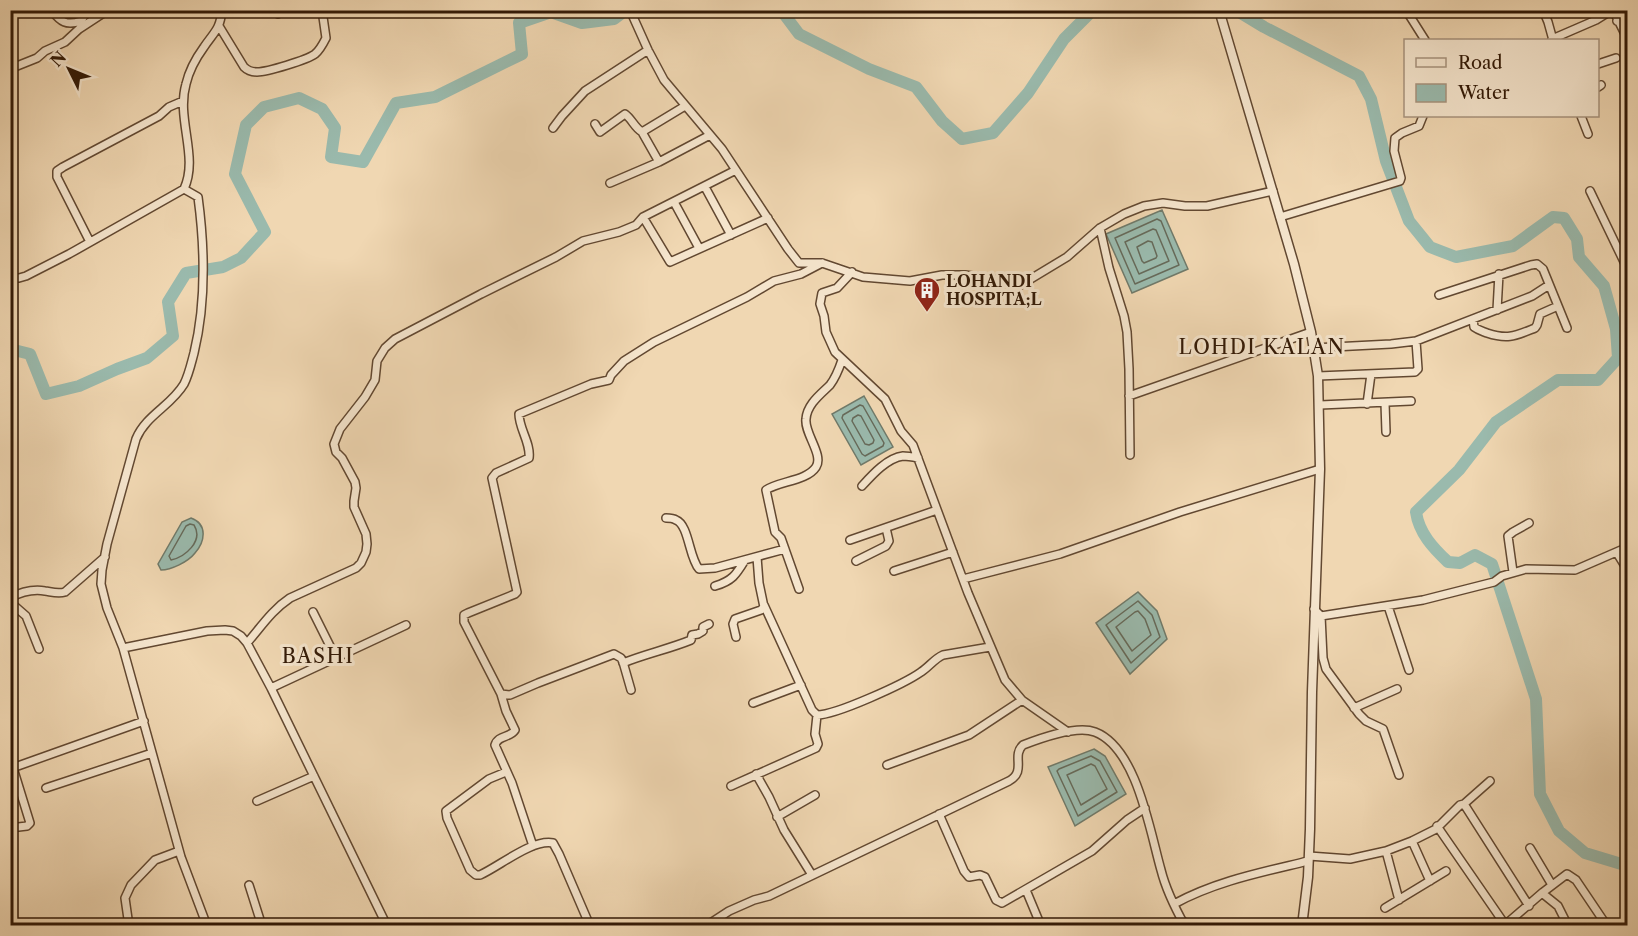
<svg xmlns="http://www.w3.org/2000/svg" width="1638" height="936" font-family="'Libre Caslon Text',serif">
<rect width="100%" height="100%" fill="#f0d7b2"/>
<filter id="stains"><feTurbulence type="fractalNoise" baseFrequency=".00333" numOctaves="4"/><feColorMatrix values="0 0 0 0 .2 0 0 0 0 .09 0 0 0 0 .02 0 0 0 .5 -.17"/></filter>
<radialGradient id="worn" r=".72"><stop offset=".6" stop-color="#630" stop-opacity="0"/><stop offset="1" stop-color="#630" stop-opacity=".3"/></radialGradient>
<path fill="#9abaad" stroke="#707a6a" stroke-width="1.5" d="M1162 210 1188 269 1132 293 1106 234Z
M864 396 893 447 861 465 832 414Z
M191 518C208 524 205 542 195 553 188 562 171 570 161 570L158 564 182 522Z
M1138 592 1157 611 1167 639 1130 674 1096 623Z
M1094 749 1105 756 1126 794 1075 826 1048 767Z"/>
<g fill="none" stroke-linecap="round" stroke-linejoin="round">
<path stroke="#666a5a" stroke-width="1.5" d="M1157 219 1161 221 1179 265 1135 284 1115 238Z
M1153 229 1156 230 1169 261 1139 274 1125 242Z
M1148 241 1152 242 1157 256 1156 258 1144 263 1142 261 1137 247Z
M860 405 863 406 884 443 883 446 865 456 862 454 842 418 843 415Z
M858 415 861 416 874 440 873 443 869 445 865 444 852 421 853 418Z
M190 524 194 525C204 541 185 557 171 560L169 556 186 526Z
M1138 601 1152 615 1160 637 1131 663 1106 625Z
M1138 611 1145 619 1151 635 1132 651 1116 627 1135 612Z
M1091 756 1100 761 1117 792 1078 816 1057 771 1059 769Z
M1091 764 1095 766 1107 789 1081 805 1067 775Z"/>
<path stroke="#9abaad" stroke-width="12" d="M781 10 799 34 869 69 916 87 942 121 962 139 993 133 1028 93 1064 39 1093 10
M1236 10 1264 27 1359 76 1371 99 1386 161 1409 221 1430 247 1456 257 1513 246 1553 217 1564 218 1577 239 1579 257 1604 286 1616 329 1618 358 1598 380H1558L1496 422 1459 470 1416 512C1419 533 1433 548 1448 562L1460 563 1475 555 1492 564 1536 699 1540 794 1559 831 1585 853 1628 866
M10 349 30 354 46 394 79 386 117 369 147 358 173 336 168 302 186 273 223 267 241 258 265 232 235 174 246 125 264 107 299 98 322 109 335 128 331 157 363 162 396 103 435 97 522 54 519 23 551 12 582 23 614 19 626 10"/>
<g stroke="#624831" stroke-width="10">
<path id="minor" d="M51 10C61 22 66 26 81 21L84 16
M86 10V11
M277 10 278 14
M630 10 648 50 664 80 722 149 788 249 799 263H822L863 277 910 281 942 275H965L1003 280 1019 286 1067 257 1100 228 1124 214 1144 206 1163 203 1185 206H1207L1273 191
M1406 10 1425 40
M1543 10 1548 22 1553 40
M1613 10 1628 40
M1617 21 1628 15
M219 26 244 67C248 71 251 72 257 72 267 72 307 60 315 54 320 50 323 44 326 38L322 10
M1552 39 1596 20 1612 10
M1598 64 1616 58
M10 65 17 66 37 58 45 51 65 42 79 29 108 10
M1598 87 1601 85
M1581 116 1588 134
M595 124 600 132 625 114C632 119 634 127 642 132L659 162
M553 128 562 116 585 91 648 50
M642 132 685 106
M610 183 659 162 710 135
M705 187 731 235
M1590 191 1628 270
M674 202 699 248
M643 217 670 262 768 218
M1280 217 1400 181 1401 178 1394 151 1395 138 1402 133 1419 126 1423 116
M1100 228 1109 268 1124 316 1127 332 1129 369 1130 455
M90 242 57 177V171L63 167 159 116 169 107 183 101
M852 272 837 288 822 293 820 304 824 316 826 332 835 352 885 399 901 431 913 445 968 593 1005 680 1022 700 1068 732
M10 278H19L26 276 69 254 184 189
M1439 295 1531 265 1537 264 1543 269 1567 328
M1497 310 1499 274
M1473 319 1474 327C1478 330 1482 331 1487 333 1508 340 1515 336 1535 328L1537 325 1540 314 1558 306
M1314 348 1391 344 1416 341 1532 296 1549 285
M1318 376 1415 372 1418 369 1416 341
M1129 396 1311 332
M1385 403 1386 432
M1367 404 1371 374
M1320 405 1411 401
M862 486C872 475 887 458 903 456 908 456 913 457 918 458
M666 518C669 518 673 518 676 520 689 525 689 558 699 569L715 568 785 549
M850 540 937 510
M1617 553 1628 571
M856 561 886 546 889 541 886 528
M894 571 953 552
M1513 572 1508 536 1513 532 1529 523
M963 579 1060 554 1180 512 1320 469
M715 586C732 581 736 575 745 560
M799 589 781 538 775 532 766 490C779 481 807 481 816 467 824 455 804 433 806 419 807 404 821 394 830 385 836 377 839 369 842 360
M10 598C21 592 33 589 45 591 52 592 58 594 65 592L105 557
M10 602 26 616 39 649
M764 605 812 710 817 715C836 715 904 684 921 672 929 667 934 659 943 655L990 647
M1388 606 1409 670
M1314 609 1321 616 1423 600 1494 582 1502 576 1526 569 1575 570 1628 547
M313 612 336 658
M1321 616 1323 658 1326 669 1359 714 1366 721 1383 729 1399 775
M736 637 733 624 735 619 761 610 764 607 759 583 757 557
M247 643C261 627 272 610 290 598L356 568 361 563 366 552 367 544 366 534 354 507V501L356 488 355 482 342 458 336 452 334 444 340 429 365 397 375 380 377 361 385 348 395 339 481 294 556 257 583 241 619 232 636 225 643 217 736 170
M123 648 207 631 225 630 233 631 241 636 247 643 271 688 387 926
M623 663C645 654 669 649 691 640L692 635 698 634 703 631V627L709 624
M271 688 406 625
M631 690 623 662 621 658 614 654 538 683 510 695 501 694 464 622V615L468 613 515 594 517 592 492 478 496 473 529 458C531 443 519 429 519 414L591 384 609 380 611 375 624 361 654 342 747 297 774 281 801 274 822 263
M501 694 506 711 515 730C510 738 498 735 495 745L512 783 533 846
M753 703 801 685
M1354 708 1397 689
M887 765 969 735 1022 700
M506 772 489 779 446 811 447 818 470 870 476 875H480C500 866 532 839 553 843L559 854 590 926
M756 774 769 797 784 830 812 875
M731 786 816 748 818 744 815 734 817 715
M46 788 152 753
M257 801 314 776
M1464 804 1529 906
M939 814 964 871 969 877 980 875 985 877 996 900 1002 903 1092 851 1127 820 1145 808
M777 817 815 795
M1437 826 1506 926
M10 828 27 826 30 823 14 771 15 767 144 721
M1412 841 1430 881
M1530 848 1552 885
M1386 851 1399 900
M1309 856 1350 859 1386 851 1412 841 1436 829 1460 805 1464 804 1490 781
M249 885 262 926
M1026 890 1041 926
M1542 893 1558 906 1568 926
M1174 904C1216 881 1263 872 1308 861
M1385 908 1446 871
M1505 925 1542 893 1567 874 1576 880 1607 926
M129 926 125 898 131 885 155 860 179 851
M207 926 181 857 123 648 107 608 101 584 102 570 107 544 136 439C146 415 171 406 184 384 189 374 191 364 194 353 206 303 205 249 198 197L184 189C199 157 176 119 186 84 189 71 196 58 204 47 214 32 220 30 222 10
M706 926 729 911 754 900 769 896 1009 781C1027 771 1011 756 1023 745 1041 738 1077 725 1095 732 1137 748 1150 832 1161 870 1166 890 1175 908 1185 926
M1174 926 1183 921
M1461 926 1462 925
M1625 926 1628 924"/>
</g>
<g stroke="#624831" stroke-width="11">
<path id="tertiary" d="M1219 10 1294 264 1311 332 1318 376 1320 469 1312 692 1310 829 1308 877 1302 926"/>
</g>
<use href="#minor" stroke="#f5e5cd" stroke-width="7"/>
<use href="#tertiary" stroke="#f5e5cd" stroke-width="8"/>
</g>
<defs>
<g id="building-pin" transform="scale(1.35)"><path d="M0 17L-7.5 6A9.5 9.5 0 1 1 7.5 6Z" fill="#8f2418" stroke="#f5e5cd"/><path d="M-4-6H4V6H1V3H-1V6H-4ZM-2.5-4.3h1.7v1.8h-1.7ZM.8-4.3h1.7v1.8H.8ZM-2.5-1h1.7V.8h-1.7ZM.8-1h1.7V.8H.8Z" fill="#fff"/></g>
</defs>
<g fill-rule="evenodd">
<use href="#building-pin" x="927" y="290"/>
</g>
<g text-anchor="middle" stroke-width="6" stroke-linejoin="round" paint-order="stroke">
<g font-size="16" font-weight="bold" fill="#321906" stroke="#f5e5cd" text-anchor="start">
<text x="946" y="287">LOHANDI<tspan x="946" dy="18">HOSPITA;L</tspan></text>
</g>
<g font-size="20" letter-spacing="1.5" fill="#321906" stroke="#f5e5cd">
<text x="1262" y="354">LOHDI KALAN</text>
<text x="318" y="663">BASHI</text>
</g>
</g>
<rect width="1638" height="936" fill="none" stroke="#f0d7b2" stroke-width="36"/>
<rect x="12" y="12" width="1614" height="912" fill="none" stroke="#321906" stroke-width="3"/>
<rect x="18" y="18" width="1602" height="900" fill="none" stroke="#321906" stroke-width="1.5"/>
<rect x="1404" y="39" width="195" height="78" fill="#f5e5cd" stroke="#a7937d" stroke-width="1.5"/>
<rect x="1416" y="58" width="30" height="9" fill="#f5e5cd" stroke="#a7937d" stroke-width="1.5"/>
<text x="1458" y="69" font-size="18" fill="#321906">Road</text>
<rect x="1416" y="84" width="30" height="18" fill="#9abaad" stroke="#a7937d" stroke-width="1.5"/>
<text x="1458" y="99" font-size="18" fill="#321906">Water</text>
<g transform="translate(69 69) rotate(313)" stroke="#f5e5cd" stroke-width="4.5" paint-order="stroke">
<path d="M0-4.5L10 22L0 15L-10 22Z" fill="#321906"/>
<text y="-9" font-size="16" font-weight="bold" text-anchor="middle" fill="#321906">N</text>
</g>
<rect width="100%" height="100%" filter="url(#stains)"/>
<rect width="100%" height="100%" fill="url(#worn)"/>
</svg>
